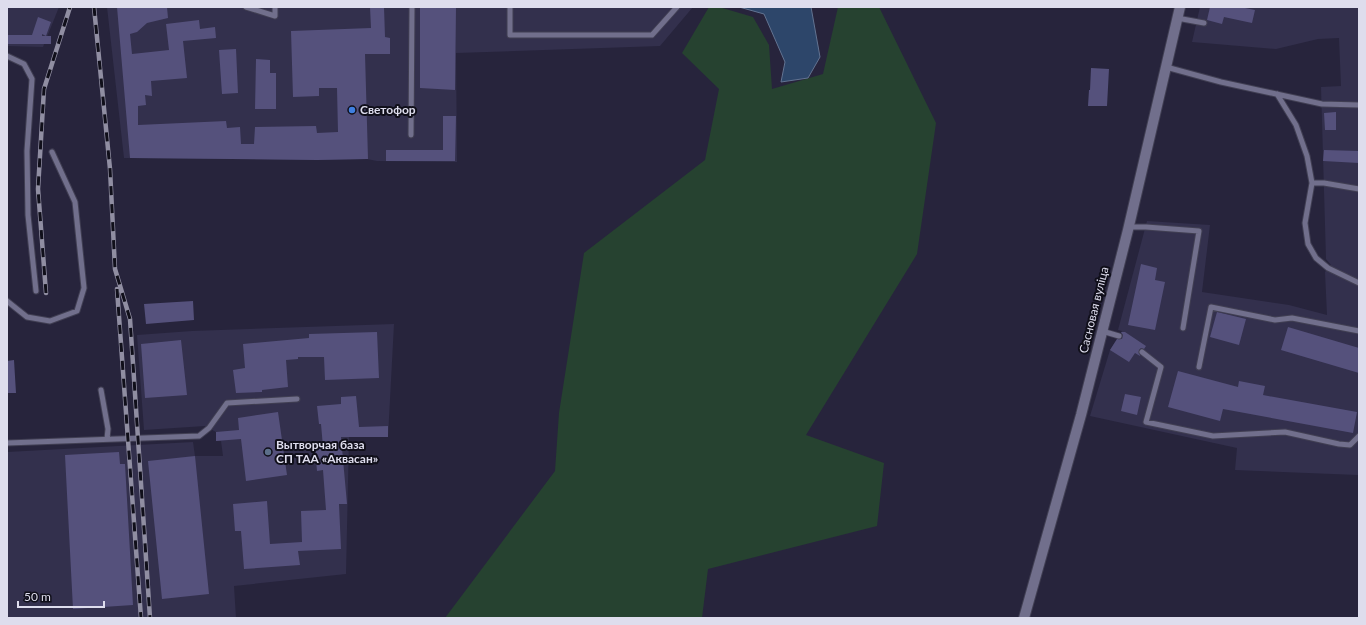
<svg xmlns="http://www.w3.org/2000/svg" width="1366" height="625" font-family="Lato,sans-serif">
<rect width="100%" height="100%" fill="#27243c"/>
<path fill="#33304d" d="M7 7H59L43 47 7 46Z
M107 7H693L660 46 456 53 457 162 377 161 367 159 317 160 124 158Z
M1200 7H1359V474L1358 475 1235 470 1237 448 1090 416 1110 350 1122 331 1118 330 1147 221 1210 225 1202 292 1289 305 1327 315 1325 272 1331 265 1326 259 1321 87 1341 86 1339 38 1318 39 1276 49 1192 42Z
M394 324 388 437H349L346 574 234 586 236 618H7V452L193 442 195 456H223L221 441H216V432L205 426 144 430 137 335 192 331Z"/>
<path fill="#264230" d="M709 7H719L753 17 769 45 772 89 823 74 838 7H879L936 123 917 254 806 435 884 463 877 526 708 569 702 618H445L555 471 559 413 584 253 705 160 719 89 682 53Z"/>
<path fill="#2d466a" stroke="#627391" d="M739 7H811L820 57 808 78 781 82 785 62 764 14Z"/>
<path fill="#55517c" d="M117 7H167L168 18 147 23 137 32 130 34 132 54 169 50 166 24 199 20 200 29 215 27 216 38 183 41 187 78 151 81 152 96 145 95 146 105 138 106V125L226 121 227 128 240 127 241 144H254L255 127 316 126 317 133 338 132 337 88H319V96L293 97 291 31 371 28 370 7H384L385 37 390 38V54H365L368 159 317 160 130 158Z
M420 7H456L455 90 420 88Z
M1210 7H1240L1255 10 1252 23 1224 17 1222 24 1207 20Z
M38 17 51 22 46 36 42 34V36H51V44H7V35H32Z
M236 49 238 93 222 94 219 50Z
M256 59 270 60V73H276V109H255Z
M1091 68 1109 69 1107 106H1088L1089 90H1090Z
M1336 112V130H1325L1324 113Z
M443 116H456L455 161H386V150H443Z
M1324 150 1359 151V163L1323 161Z
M1141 264 1157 268 1155 280 1165 282 1155 330 1128 325Z
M193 301 194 320 146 324 144 304Z
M1217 312 1246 319 1239 345 1210 337Z
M1288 327 1359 348V373L1281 350Z
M377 332 379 378 325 380 324 357H298V359L286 360 288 387 262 390V392L236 393 233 370 245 368 243 344 309 338V334Z
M1121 332H1125L1146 346 1144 349 1141 348 1139 350 1140 356 1135 353 1129 362 1110 350 1117 339H1122L1123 335Z
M181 340 187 395 145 398 141 344Z
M14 360 16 393H7V361Z
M1178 371 1238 387 1239 381 1265 386 1263 395 1357 412 1353 433 1223 409 1220 421 1168 407Z
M1125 394 1141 397 1137 415 1121 411Z
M356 396 359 427 388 426V437H341L347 504H339L341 549 298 551 300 565 244 569 241 531H235L233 504 267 501 270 544 302 542 301 511 326 510 323 470 317 471 315 448 323 447 321 424H319L317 406 341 404V397Z
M278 412 287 475 246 481 241 439 216 441V432L239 430 238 418Z
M119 452 120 464H125L133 605 73 609 65 455Z
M195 456 209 594 162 599 148 461Z"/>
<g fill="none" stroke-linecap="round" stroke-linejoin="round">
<g stroke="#413f53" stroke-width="7">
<path id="lane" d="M246 7 275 16V7
M510 7V35H652L677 7
M1177 18 1204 23
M7 56 24 64 32 79 27 151 28 215 36 291
M1166 67 1221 82 1322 104 1359 105
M1277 94 1296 125 1307 156 1312 183H1324L1359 189
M411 135 412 7
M1312 183 1305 223 1308 244 1316 258 1328 268 1359 283
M1129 227H1146L1199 231 1183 328
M7 301 27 317 50 321 77 311 84 288 75 202 52 152
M1102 331 1119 336
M1142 352 1161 367 1146 422 1213 436 1285 432 1339 444 1350 445 1359 436
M1199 367 1211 307 1275 320 1292 318 1359 331
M101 390 108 429 107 439
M7 443 199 436 209 428 227 403 297 399"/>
</g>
<g stroke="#413f53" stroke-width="12">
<path id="street" d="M1024 618 1081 415 1128 230 1180 7"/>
</g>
<use href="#lane" stroke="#716f8c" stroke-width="5"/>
<use href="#street" stroke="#716f8c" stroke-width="10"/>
<g stroke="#908ea2" stroke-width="4.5">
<path id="rail" d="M94 7 110 169 115 269 130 319 150 618
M117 289 141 618
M46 293 38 189 44 89 70 7"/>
</g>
<use href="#rail" stroke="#100f1a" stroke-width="3" stroke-dasharray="9" stroke-linecap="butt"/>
</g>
<circle fill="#3f7fe0" stroke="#100f1a" stroke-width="1.5" cx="352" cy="110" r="4"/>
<circle fill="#5c6f8a" stroke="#100f1a" stroke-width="1.5" cx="268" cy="452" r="4"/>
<g text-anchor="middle" stroke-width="4" stroke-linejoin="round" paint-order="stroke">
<g font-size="12" font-weight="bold" fill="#dedded" stroke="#100f1a" text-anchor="start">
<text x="360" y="114">Светофор</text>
<text x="276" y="449">Вытворчая база<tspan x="276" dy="14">СП ТАА «Аквасан»</tspan></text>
</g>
<g font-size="12" fill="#dedded" stroke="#100f1a">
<text transform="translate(1094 310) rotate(-76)" y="4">Сасновая вуліца</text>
</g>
</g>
<rect width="1366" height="625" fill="none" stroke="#dedded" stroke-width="16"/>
<path d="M18 601v6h86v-6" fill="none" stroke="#dedded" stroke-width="2"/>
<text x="24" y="601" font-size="12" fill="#dedded" stroke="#100f1a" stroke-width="3" paint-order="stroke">50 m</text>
</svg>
